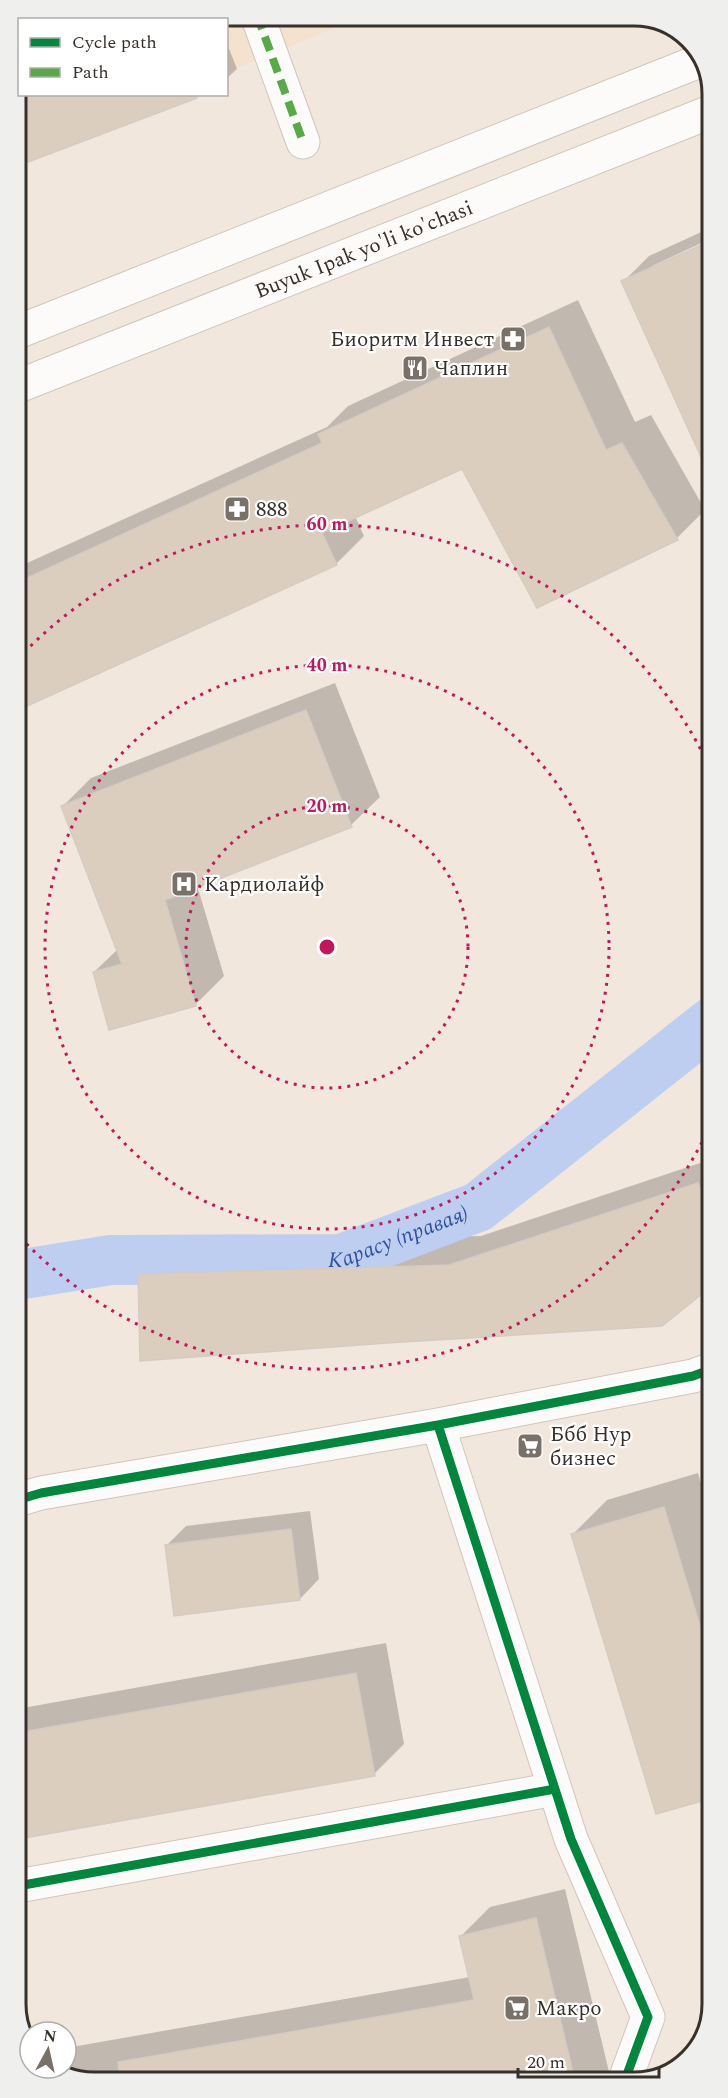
<svg xmlns="http://www.w3.org/2000/svg" width="728" height="2098" font-family="Spectral,serif">
<rect width="100%" height="100%" fill="#f2e7dc"/>
<path fill="#f4e1ce" d="M204 15H329L334 28 227 72 226 20 206 19Z"/>
<path fill="#0003" d="M142 15H217L218 20H130Z
M226 41 237 69 226 79Z
M20 79V94H201L15 165V88Z
M710 228V239L652 266V269L710 242 711 423 623 282 649 256Z
M578 300 635 422 651 415 705 510 677 538 538 606 463 467 355 516 364 536 336 564 16 709V568L327 427 348 406Z
M335 683 380 797 351 825 197 885 224 976 195 1005 94 972 118 949 62 807 91 778Z
M712 1159V1284L139 1274 170 1244 481 1236Z
M698 1473 712 1522 713 1796 573 1534 607 1500Z
M310 1511 319 1579 300 1599 167 1545 186 1526Z
M386 1643 404 1744 374 1774 18 1837 17 1709Z
M565 1889 611 2080 88 2083 49 2068H66V2048L470 1977 460 1937 490 1907Z"/>
<g fill="none" stroke-linecap="round" stroke-linejoin="round">
<path stroke="#becef1" stroke-width="50" id="s1" d="M17 1275 111 1260 341 1259 478 1207 712 1022"/>
</g>
<path fill="#dccebf" stroke="#d4cbc3" stroke-width="1.5" d="M15 94H196L197 98 15 167Z
M710 241 711 345V479L621 281Z
M549 327 606 450 622 443 678 540 537 608 462 469 322 533 337 565 16 711V583L322 443 318 434Z
M306 710 352 827 165 900 196 1006 109 1030 93 972 122 964 61 806Z
M698 1183 712 1219V1286L662 1326 387 1343 140 1361 138 1274 449 1265Z
M664 1507 713 1669V1798L656 1814 571 1534Z
M291 1529 300 1600 174 1616 165 1545Z
M356 1673 375 1776 18 1839 17 1733Z
M536 1918 575 2081 120 2083 118 2062 474 2000 459 1936Z"/>
<g fill="none" stroke-linecap="round" stroke-linejoin="round">
<g stroke="#cdc6bd" stroke-width="35">
<path id="street" d="M257 15 303 142
M438 1425 571 1839 648 2017 625 2080
M17 1500 41 1493 438 1425 693 1376 712 1369
M18 1886 555 1789"/>
</g>
<g stroke="#cdc6bd" stroke-width="35">
<g id="secondary">
<path d="M15 333 702 60"/>
<path id="s2" d="M16 387 710 112"/>
</g>
</g>
<use href="#street" stroke="#fdfbfa" stroke-width="33"/>
<use href="#secondary" stroke="#fdfbfa" stroke-width="33"/>
<path stroke="#55ab44" stroke-width="8" stroke-dasharray="15 8" stroke-linecap="butt" d="M257 15 303 142"/>
<g stroke="#fff" stroke-width="13">
<path id="cycleway" d="M438 1425 571 1839 648 2017 625 2080
M17 1500 41 1493 438 1425 693 1376 712 1369
M18 1886 555 1789"/>
</g>
<use href="#cycleway" stroke="#00873e" stroke-width="9"/>
</g>
<g fill="none" stroke="#c2185b" stroke-width="3" stroke-dasharray="3 6">
<circle cx="327" cy="947" r="141"/>
<circle cx="327" cy="947" r="282"/>
<path d="M710 1126A423 423 0 0 1 18 1235M18 659A423 423 0 0 1 710 768"/>
</g>
<defs>
<g id="pharmacy-square" transform="scale(1.35)"><rect x="-9" y="-9" width="18" height="18" rx="4" fill="#797168" stroke="#fff"/><path d="M-2-6h4v4h4v4h-4v4h-4v-4h-4v-4h4Z" fill="#fff"/></g>
<g id="restaurant-square" transform="scale(1.35)"><rect x="-9" y="-9" width="18" height="18" rx="4" fill="#797168" stroke="#fff"/><path d="M-5-6h1v4h1v-4h1v4h1v-4h1v5L-1.5 .5V6h-2V.5L-5-1ZM5-6V6H3V1.5H1.5Q1.5-4 5-6Z" fill="#fff"/></g>
<g id="hospital-square" transform="scale(1.35)"><rect x="-9" y="-9" width="18" height="18" rx="4" fill="#797168" stroke="#fff"/><path d="M-5-5h3v3.5h4V-5h3V5h-3V1.5h-4V5h-3Z" fill="#fff"/></g>
<g id="supermarket-square" transform="scale(1.35)"><rect x="-9" y="-9" width="18" height="18" rx="4" fill="#797168" stroke="#fff"/><path d="M-6-5.5h2.5l.6 2H6L4.5 2H-2.5L-4.4-4H-6ZM-1.5 3.2a1.3 1.3 0 1 0 .1 0ZM3 3.2a1.3 1.3 0 1 0 .1 0Z" fill="#fff"/></g>
</defs>
<g fill-rule="evenodd">
<use href="#pharmacy-square" x="513" y="339"/>
<use href="#restaurant-square" x="415" y="368"/>
<use href="#pharmacy-square" x="237" y="509"/>
<use href="#hospital-square" x="184" y="884"/>
<use href="#supermarket-square" x="530" y="1446"/>
<use href="#supermarket-square" x="517" y="2008"/>
</g>
<g text-anchor="middle" stroke-width="4.5" stroke-linejoin="round" paint-order="stroke">
<g font-size="21" fill="#38312a" stroke="#fff">
<text dy="7" stroke="none"><textPath href="#s2" startOffset="374">Buyuk Ipak yo'li ko'chasi</textPath></text>
</g>
<g font-size="21" fill="#38312a" stroke="#fff" text-anchor="start">
<text x="494" y="346" text-anchor="end">Биоритм Инвест</text>
<text x="434" y="375">Чаплин</text>
<text x="256" y="516">888</text>
<text x="204" y="891">Кардиолайф</text>
<text x="550" y="1441">Ббб Нур<tspan x="550" dy="24">бизнес</tspan></text>
<text x="536" y="2015">Макро</text>
</g>
<g font-size="22" font-style="italic" fill="#2d52a0" stroke="#fff">
<text dy="8" stroke="none"><textPath href="#s1" startOffset="386">Карасу (правая)</textPath></text>
</g>
</g>
<path d="M0 0H728V2098H0ZM94 26H634A68 68 0 0 1 702 94V2004A68 68 0 0 1 634 2072H94A68 68 0 0 1 26 2004V94A68 68 0 0 1 94 26Z" fill="#efefee" fill-rule="evenodd"/>
<path fill="none" stroke="#38312a" stroke-width="3" d="M94 26H634A68 68 0 0 1 702 94V2004A68 68 0 0 1 634 2072H94A68 68 0 0 1 26 2004V94A68 68 0 0 1 94 26Z"/>
<circle cx="327" cy="947" r="9" fill="#c2185b" stroke="#fff" stroke-width="3"/>
<g font-size="18" text-anchor="middle" font-weight="bold" fill="#c2185b" stroke="#fff" stroke-width="4.5" stroke-linejoin="round" paint-order="stroke">
<text x="327" y="530">60 m</text>
<text x="327" y="671">40 m</text>
<text x="327" y="812">20 m</text>
</g>
<rect x="18" y="18" width="210" height="78" fill="#ffffff" stroke="#afadaa" stroke-width="1.5"/>
<rect x="30" y="38" width="30" height="9" fill="#00873e" stroke="#afadaa" stroke-width="1.5"/>
<text x="72" y="48" font-size="18" fill="#38312a">Cycle path</text>
<rect x="30" y="68" width="30" height="9" fill="#55ab44" stroke="#afadaa" stroke-width="1.5"/>
<text x="72" y="78" font-size="18" fill="#38312a">Path</text>
<g transform="translate(48 2050) rotate(8)"><circle r="28" fill="#ffffff" stroke="#afadaa" stroke-width="1.5"/>
<path d="M0-4.5L10 22L0 15L-10 22Z" fill="#797168"/>
<text y="-9" font-size="16" font-weight="bold" text-anchor="middle" fill="#38312a">N</text>
</g>
<path d="M518 2068v9h141v-9" fill="none" stroke="#38312a" stroke-width="3"/>
<text x="527" y="2068" font-size="18" fill="#38312a" stroke="#ffffff" stroke-width="4.5" paint-order="stroke">20 m</text>
</svg>
